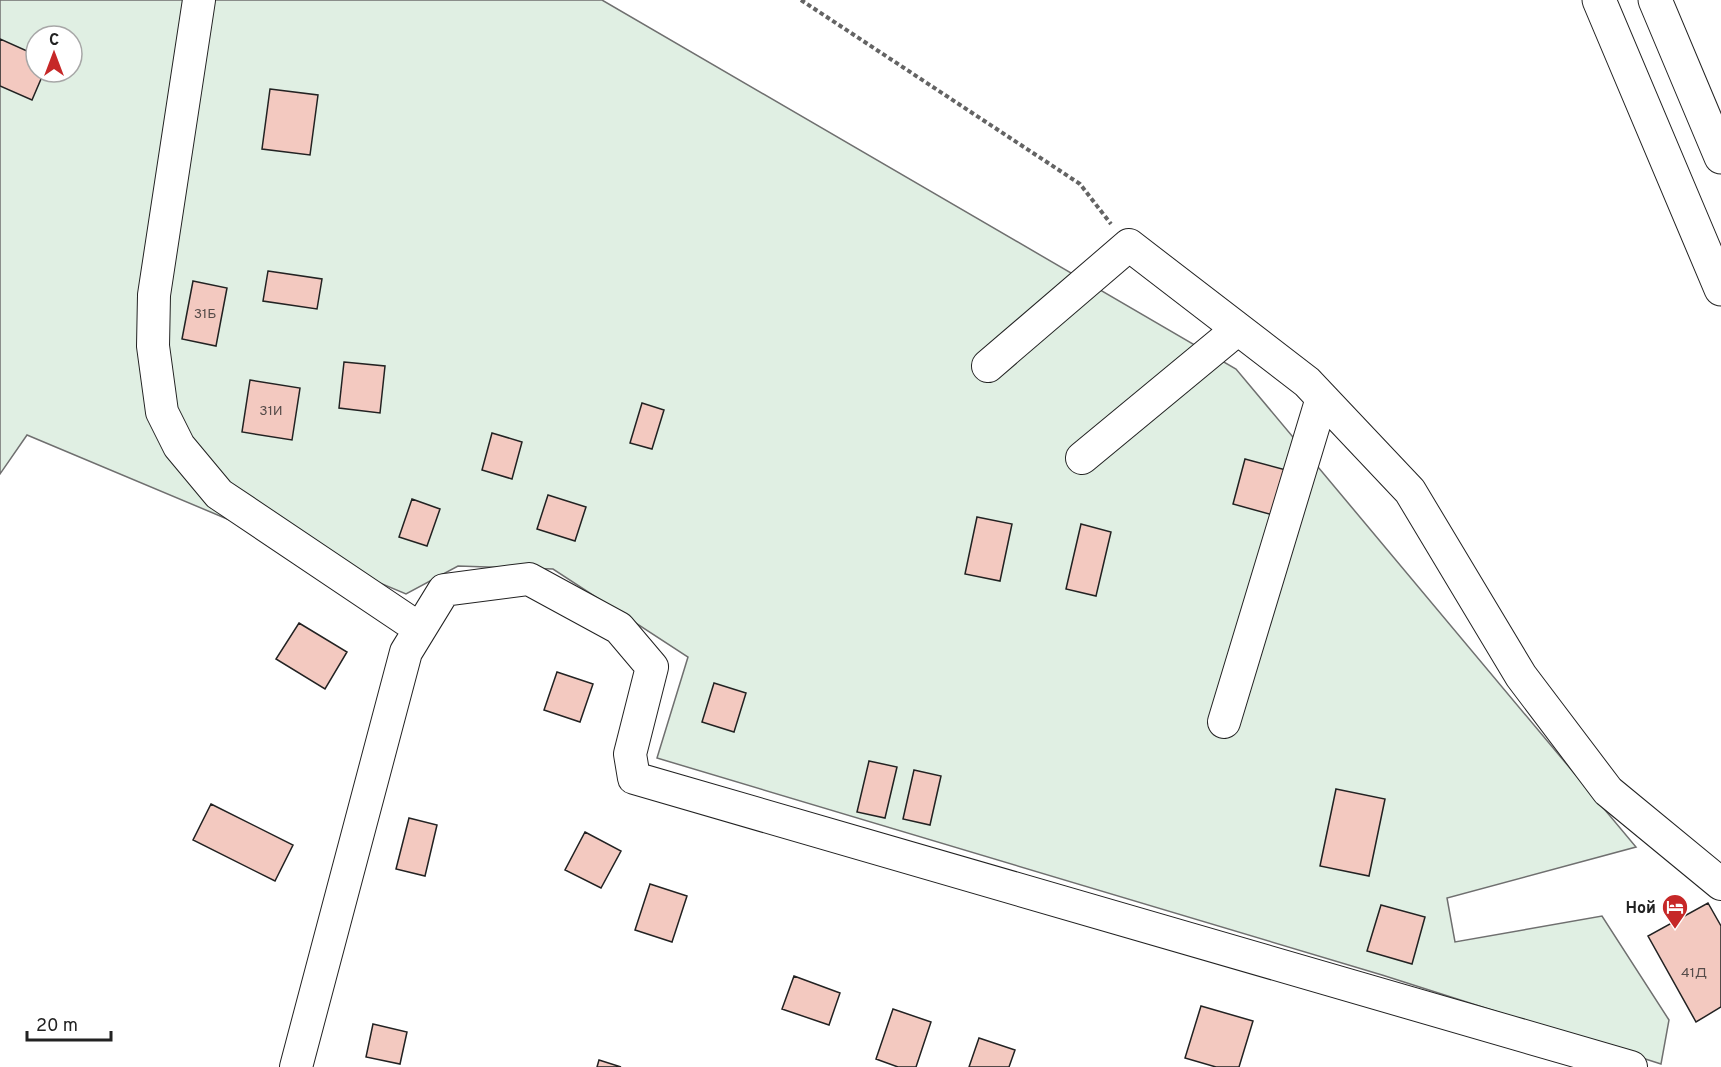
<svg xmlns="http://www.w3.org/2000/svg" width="1721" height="1067" font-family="Overpass,sans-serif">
<rect width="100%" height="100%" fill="#fff"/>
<path fill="#e0efe3" stroke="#6f6f6f" stroke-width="1.5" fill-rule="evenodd" d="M0 0H602L1236 369 1636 847 1447 898 1455 942 1602 916 1669 1020 1661 1064 1382 975 657 758 688 657 553 569 458 566 406 594 27 435 0 474ZM36 36H72V72H36Z"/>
<path fill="#f3c9c0" stroke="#222" stroke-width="1.5" d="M0 39 36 55V72H44L32 100 0 86Z
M270 89 318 95 310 155 262 149Z
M268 271 322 279 317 309 263 301Z
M193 281 227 288 216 346 182 339Z
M344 362 385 366 380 413 339 408Z
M250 380 300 388 292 440 242 432Z
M642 403 664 410 652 449 630 443Z
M492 433 522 442 512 479 482 470Z
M1245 459 1286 470 1273 515 1233 504Z
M548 495 586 507 575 541 537 529Z
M412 499 440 509 427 546 399 537Z
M977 517 1012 524 1000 581 965 574Z
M1081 524 1111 532 1096 596 1066 589Z
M299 623 347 652 325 689 276 659Z
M557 672 593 684 580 722 544 710Z
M714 683 746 693 734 732 702 722Z
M869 761 897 767 885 818 857 812Z
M914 770 941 776 930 825 903 819Z
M1336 789 1385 799 1369 876 1320 866Z
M211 804 293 845 275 881 193 840Z
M409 818 437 825 425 876 396 869Z
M585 832 621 851 601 888 565 870Z
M650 884 687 896 672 942 635 930Z
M1708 903 1721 926V1007L1696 1022 1648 936Z
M1381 905 1425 917 1412 964 1367 951Z
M794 976 840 993 829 1025 782 1009Z
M1201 1006 1253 1021 1239 1067H1216L1185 1058Z
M893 1009 931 1022 916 1067H898L876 1059Z
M373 1024 407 1032 400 1064 366 1057Z
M979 1038 1015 1050 1009 1067H969Z
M599 1060 621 1067H597Z"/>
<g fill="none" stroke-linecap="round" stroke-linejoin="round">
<g stroke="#222" stroke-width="34">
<path id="minor" d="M199 0 154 295 153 346 162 412 179 446 219 494 420 629
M988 366 1129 245 1307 382 1410 491 1521 676 1608 791 1721 884
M1082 458 1238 329
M1224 722 1322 398
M296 1067 406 652 444 590 529 579 619 628 652 667 630 754 634 778 1631 1067"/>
</g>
<g stroke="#222" stroke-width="35">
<path id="highway" d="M1599 0 1721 289
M1655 0 1721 157"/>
</g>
<path stroke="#646464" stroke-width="4" stroke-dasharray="4.5 3" stroke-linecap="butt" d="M801 0 1080 184 1111 224"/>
<use href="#minor" stroke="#fff" stroke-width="32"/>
<use href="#highway" stroke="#fff" stroke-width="33"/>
</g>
<defs>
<g id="hotel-pin" transform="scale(1.35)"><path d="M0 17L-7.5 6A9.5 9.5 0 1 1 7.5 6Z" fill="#c62828" stroke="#fff"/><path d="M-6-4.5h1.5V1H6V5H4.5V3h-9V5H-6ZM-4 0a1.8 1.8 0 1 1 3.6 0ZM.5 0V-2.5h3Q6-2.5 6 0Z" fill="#fff"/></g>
</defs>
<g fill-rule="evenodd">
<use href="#hotel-pin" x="1675" y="907"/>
</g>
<g text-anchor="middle" stroke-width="4.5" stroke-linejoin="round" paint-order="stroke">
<g font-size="14" fill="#564c4a">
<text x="205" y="318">31Б</text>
<text x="271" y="415">31И</text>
<text x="1694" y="977">41Д</text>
</g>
<g font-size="16" font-weight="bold" fill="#222" stroke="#fff" text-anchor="end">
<text x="1656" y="913">Ной</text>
</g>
</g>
<g transform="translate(54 54)"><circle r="28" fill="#ffffff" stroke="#a7a7a7" stroke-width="1.5"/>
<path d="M0-4.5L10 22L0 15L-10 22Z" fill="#c62828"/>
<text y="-9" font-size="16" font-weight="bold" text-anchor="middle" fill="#222222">С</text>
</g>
<path d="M27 1031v9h84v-9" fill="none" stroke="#222222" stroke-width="3"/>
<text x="36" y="1031" font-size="18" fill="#222222" stroke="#ffffff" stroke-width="4.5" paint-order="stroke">20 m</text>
</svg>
